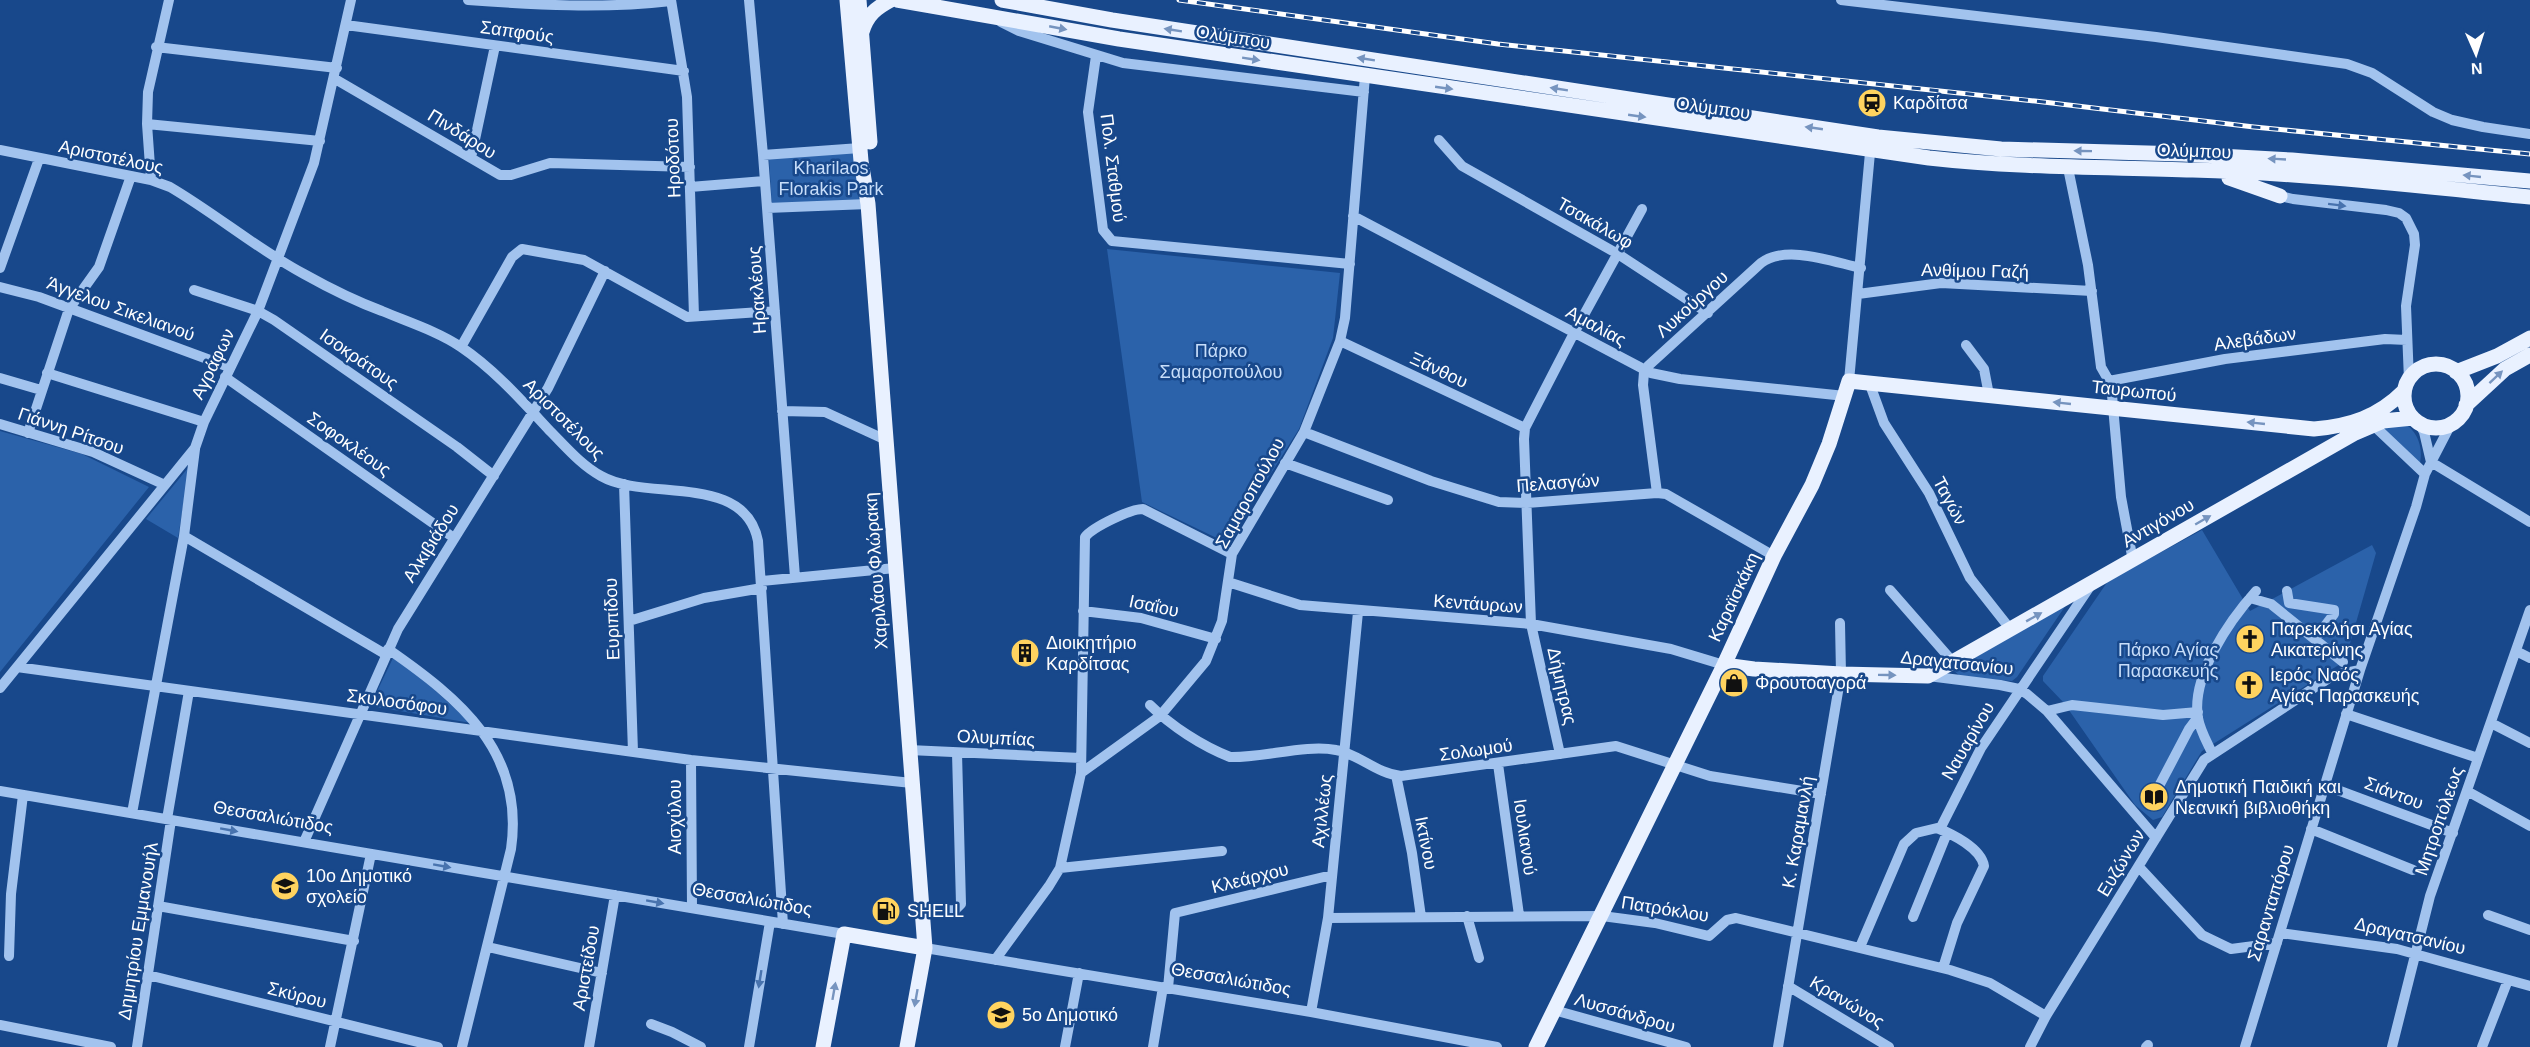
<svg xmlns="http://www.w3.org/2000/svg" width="2530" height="1047" font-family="Arial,sans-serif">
<rect width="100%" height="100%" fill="#18488b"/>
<path fill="#2b62aa" d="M855 152 859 201 772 205 769 158Z
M1107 249 1340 273 1333 338 1299 429 1227 543 1142 502Z
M2403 422C2419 432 2424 450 2419 467L2376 428Z
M0 431 82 454 149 487 0 672Z
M188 468 189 469 178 538 146 519Z
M2202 530 2250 611 2372 545 2376 553 2345 661 2202 751 2162 817 2153 820 2135 805 2064 703 2043 681V676L2108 581Z
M2066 605 2017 677 2012 681 1961 677 1953 670Z
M393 658 417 674 471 723 370 706Z"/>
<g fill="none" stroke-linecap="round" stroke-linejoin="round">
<path stroke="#a2c3ee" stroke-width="10" d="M468 0C536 5 603 9 671 1
M671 0 687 97 694 316
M749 0 763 155 795 577
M1841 0 2156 37 2347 64 2372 73 2433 112 2452 120 2483 127 2530 134
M1001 22 1019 31 1123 63 1364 92
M346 25 684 71
M156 47 337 68
M1096 56 1088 112 1103 230 1112 241 1350 264
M335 79 500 175H511L550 163 690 167
M147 124 320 141
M1439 140 1462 166 1618 254 1708 313
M0 150 151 180 170 187C216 214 257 249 304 274 329 288 355 301 382 311 408 322 437 331 461 347 495 370 522 401 550 431 566 447 581 465 601 476 646 502 745 472 758 541L783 924
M763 155 860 148
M471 158 495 46
M2068 168 2088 265 2101 367 2109 381 2112 395 2121 497 2133 561
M151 180 147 124 148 92 169 0
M690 187 765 181
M2280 196 2293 199 2386 210 2399 213 2406 218 2414 234 2415 245 2406 306 2409 380
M767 208 868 204
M1353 216 1651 373 1680 379 1845 396
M0 268 39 159
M0 287 39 297 229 367
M194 290 258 311 274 320 457 447 494 476
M1858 294 1941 283 2092 291
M1340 341 1525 428
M1966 345 1984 369 1989 395
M461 347 512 257 522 249 584 260 687 317 775 311
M47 373 204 422
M225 377 454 538
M0 378 41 390
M1849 381 1871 142
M2109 381 2225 359 2385 339 2407 340
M1869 382 1884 423 1929 493 1970 578 2011 630
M782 411 825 412 886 440
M2369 421 2425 474
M2419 423 2424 432 2431 462
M0 424 93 452 165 485
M1304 432 1431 481 1499 502 1527 503 1657 493 1666 494 1774 556
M28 433 69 309 99 267 131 176
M2431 462 2530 522
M1285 463 1388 500
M624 484 633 752
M1657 493 1643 385 1644 372 1648 366 1761 263C1786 244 1833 262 1861 268
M184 536 385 654
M761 581 895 568
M1228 582 1300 605 1531 624 1671 649 1724 665
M1890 590 1953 662
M2287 591 2289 603 2334 610V614L2315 639
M2250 598 2271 604 2343 662
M1083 611 1141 618 1216 639
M629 621 704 598 762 588
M388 649C460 699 525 752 511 849L462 1047
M2516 651 2530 658
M17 667 691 760 912 783
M1928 676 2000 685 2019 689 2027 694 2047 711 2156 838
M0 688 195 448 204 422 258 311 314 163 351 0
M1150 705C1171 726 1202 746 1230 757 1263 758 1306 744 1336 750 1359 754 1377 774 1401 776L1616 746 1710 776 1821 794
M2047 711 2072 705 2163 715 2198 712
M2346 714 2478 758
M2491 723 2530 743
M909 750 1081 758
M2212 753C2207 742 2200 730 2198 718 2191 676 2229 621 2256 591
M1560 754 1531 624 1524 439 1525 428 1574 333 1642 209
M691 760 692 908
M1498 764 1519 915
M1081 773 1160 716 1206 661 1222 621 1232 554 1304 432 1340 341 1345 318 1365 76
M1396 775 1412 853 1421 917
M2324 785 2453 833
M2158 788 2189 729 2198 717
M0 791 844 934
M2467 791 2530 826
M132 813 184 536 195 449
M167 819 189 691
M1940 829 1981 748 2091 585
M2311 829 2413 870
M304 842 398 629 548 388 605 271
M2139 867 2202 935 2231 949 2277 943
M1060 868 1222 851
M158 906 354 941
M922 911 955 910 961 904 957 753
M2488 915 2530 930
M1467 916 1479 958
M1913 917 1947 833
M1328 918 1602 916 1655 923 1709 936 1727 920 1736 918 1950 970 1990 983 2046 1016
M2280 933 2397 949 2530 986
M488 947 602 973
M1860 947 1904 844 1916 833 1937 828C1952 834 1981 848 1984 866L1957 923 1943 968
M925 948 1311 1012 1497 1047
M9 956 11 894 23 795
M995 960 1049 886 1060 868 1081 773 1085 537C1093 527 1130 509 1143 509L1232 554
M148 975 438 1047
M1788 986 1889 1047
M1168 988 1175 913 1332 875
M1554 1010 1686 1047
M1311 1012 1328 918 1358 612
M651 1024 672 1032 701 1047
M0 1025 111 1047
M137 1047 171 820
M330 1047 371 854
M589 1047 615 895
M749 1047 770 922
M1065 1047 1079 973
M1153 1047 1163 987
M1778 1047 1841 674 1840 623
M2030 1047 2046 1016 2204 760 2329 678 2335 675 2360 670
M2146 1047 2148 1045
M2245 1047 2360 670 2416 507 2425 474 2451 424
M2392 1047 2430 896 2530 610
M2482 1047 2508 980"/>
<path stroke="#e9f1ff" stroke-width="15" d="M847 0 861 161 868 204 925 948 907 1047
M859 0 870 142
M897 0 1119 39 1929 158C2017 168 2105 167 2193 170 2306 173 2418 186 2530 197
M1002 0 1112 20 1878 137 2001 149 2183 154 2292 160 2530 181
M862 32C867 15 876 8 891 0
M2229 178 2280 196
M2404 396a32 32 0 1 1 64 0a32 32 0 1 1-64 0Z
M2456 372 2497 356 2530 338
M2466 405 2505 369 2530 355
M1724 665 1754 669 1841 674 1928 676 2355 433 2383 421 2413 418
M823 1047 844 934 925 948
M1536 1047 1724 665 1774 556 1812 485 1829 444 1849 381 2314 429C2350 426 2378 417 2404 391"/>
<g stroke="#fff" stroke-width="5">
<path id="rail" d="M1179 0 1498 44 2035 101 2254 127 2530 154"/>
</g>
<use href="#rail" stroke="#18488b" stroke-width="3" stroke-dasharray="9" stroke-linecap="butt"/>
</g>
<defs><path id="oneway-solid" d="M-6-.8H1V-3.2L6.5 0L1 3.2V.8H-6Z" transform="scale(1.5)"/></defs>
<g fill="#7694bf">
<use href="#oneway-solid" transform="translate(1058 28) rotate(11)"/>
<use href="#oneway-solid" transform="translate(1173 30) rotate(-171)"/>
<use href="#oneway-solid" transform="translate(1251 59) rotate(9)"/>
<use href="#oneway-solid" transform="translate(1366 59) rotate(-171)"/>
<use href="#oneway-solid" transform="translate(1444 88) rotate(8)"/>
<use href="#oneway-solid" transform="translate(1559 89) rotate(-171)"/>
<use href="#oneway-solid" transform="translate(1637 116) rotate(8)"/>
<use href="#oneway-solid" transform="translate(1814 128) rotate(-172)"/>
<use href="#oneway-solid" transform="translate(2083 151) rotate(-179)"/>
<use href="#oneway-solid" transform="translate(2277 159) rotate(-177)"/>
<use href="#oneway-solid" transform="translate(2472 176) rotate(-174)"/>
<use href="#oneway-solid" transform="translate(2496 377) rotate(-43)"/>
<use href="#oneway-solid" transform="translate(2062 403) rotate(-174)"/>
<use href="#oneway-solid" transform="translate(2256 423) rotate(-174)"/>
<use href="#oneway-solid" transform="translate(2203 520) rotate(-30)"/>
<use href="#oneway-solid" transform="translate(2034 617) rotate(-29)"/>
<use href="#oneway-solid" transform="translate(1887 675) rotate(1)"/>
<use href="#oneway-solid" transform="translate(834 991) rotate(-80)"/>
<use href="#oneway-solid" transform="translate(916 998) rotate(100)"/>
</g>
<g fill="#4873ae">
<use href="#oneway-solid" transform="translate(2337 205) rotate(7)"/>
<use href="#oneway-solid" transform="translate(229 830) rotate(10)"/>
<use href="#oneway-solid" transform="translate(442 866) rotate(10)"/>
<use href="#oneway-solid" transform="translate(655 902) rotate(10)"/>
<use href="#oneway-solid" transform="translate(760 979) rotate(99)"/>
</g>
<defs>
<g id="station-disc" transform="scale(1.5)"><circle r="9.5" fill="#ffd35f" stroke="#18488b"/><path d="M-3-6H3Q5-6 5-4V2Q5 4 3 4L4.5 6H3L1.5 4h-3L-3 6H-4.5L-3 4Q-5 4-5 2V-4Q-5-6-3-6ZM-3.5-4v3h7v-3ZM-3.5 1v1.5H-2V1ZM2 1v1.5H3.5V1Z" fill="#111"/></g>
<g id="church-disc" transform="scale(1.5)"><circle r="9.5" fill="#ffd35f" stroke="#18488b"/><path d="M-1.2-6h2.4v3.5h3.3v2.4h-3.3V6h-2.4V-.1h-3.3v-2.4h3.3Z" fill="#111"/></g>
<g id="building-disc" transform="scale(1.5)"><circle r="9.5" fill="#ffd35f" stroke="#18488b"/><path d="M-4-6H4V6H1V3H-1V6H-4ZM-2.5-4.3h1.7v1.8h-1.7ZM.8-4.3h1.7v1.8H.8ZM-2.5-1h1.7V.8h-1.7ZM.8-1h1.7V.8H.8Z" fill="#111"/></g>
<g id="shop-disc" transform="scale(1.5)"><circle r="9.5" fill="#ffd35f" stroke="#18488b"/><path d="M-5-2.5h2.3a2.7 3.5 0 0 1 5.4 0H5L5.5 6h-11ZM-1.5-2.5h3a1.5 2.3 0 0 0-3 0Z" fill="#111"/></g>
<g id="library-disc" transform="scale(1.5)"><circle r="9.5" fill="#ffd35f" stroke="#18488b"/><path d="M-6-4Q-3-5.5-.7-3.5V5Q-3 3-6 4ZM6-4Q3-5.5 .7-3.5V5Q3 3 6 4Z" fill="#111"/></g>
<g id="school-disc" transform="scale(1.5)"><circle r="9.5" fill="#ffd35f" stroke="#18488b"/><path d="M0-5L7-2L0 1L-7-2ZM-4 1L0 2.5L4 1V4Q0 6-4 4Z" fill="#111"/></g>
<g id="fuel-disc" transform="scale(1.5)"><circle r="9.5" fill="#ffd35f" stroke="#18488b"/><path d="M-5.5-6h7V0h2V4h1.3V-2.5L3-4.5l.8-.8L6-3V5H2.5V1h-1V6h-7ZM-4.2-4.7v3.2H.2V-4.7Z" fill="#111"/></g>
</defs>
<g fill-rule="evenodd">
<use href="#station-disc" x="1872" y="103"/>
<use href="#church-disc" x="2250" y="639"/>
<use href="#building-disc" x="1025" y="653"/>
<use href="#shop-disc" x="1734" y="683"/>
<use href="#church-disc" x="2249" y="685"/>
<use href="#library-disc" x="2154" y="797"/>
<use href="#school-disc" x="285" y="886"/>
<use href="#fuel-disc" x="886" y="911"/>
<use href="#school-disc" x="1001" y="1015"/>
</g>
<g text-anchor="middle" stroke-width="5" stroke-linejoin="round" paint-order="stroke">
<g font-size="18" fill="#fff" stroke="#18488b">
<text transform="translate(517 32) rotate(8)" y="6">Σαπφούς</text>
<text transform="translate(1233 37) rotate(9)" y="6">Ολύμπου</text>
<text transform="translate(1713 108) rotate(8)" y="6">Ολύμπου</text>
<text transform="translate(462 134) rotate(32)" y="6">Πινδάρου</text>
<text transform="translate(2194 151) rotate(2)" y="6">Ολύμπου</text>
<text transform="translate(111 157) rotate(12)" y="6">Αριστοτέλους</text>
<text transform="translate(673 158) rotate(-92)" y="6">Ηροδότου</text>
<text transform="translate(1113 168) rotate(83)" y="6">Πολ. Σταθμού</text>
<text transform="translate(1595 223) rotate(30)" y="6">Τσακάλωφ</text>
<text transform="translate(1975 271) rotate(1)" y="6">Ανθίμου Γαζή</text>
<text transform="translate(757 290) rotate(-94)" y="6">Ηρακλέους</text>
<text transform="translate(1692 304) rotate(-42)" y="6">Λυκούργου</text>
<text transform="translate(121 309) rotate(20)" y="6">Άγγελου Σικελιανού</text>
<text transform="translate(1596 326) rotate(28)" y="6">Αμαλίας</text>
<text transform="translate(2255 339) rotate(-8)" y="6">Αλεβάδων</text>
<text transform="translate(359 359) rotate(35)" y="6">Ισοκράτους</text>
<text transform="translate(213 364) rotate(-64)" y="6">Αγράφων</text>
<text transform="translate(1439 370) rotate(25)" y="6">Ξάνθου</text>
<text transform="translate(2134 391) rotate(6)" y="6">Ταυρωπού</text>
<text transform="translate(564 419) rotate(45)" y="6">Αριστοτέλους</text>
<text transform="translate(71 431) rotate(19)" y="6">Γιάννη Ρίτσου</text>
<text transform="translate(349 444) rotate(35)" y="6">Σοφοκλέους</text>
<text transform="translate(1558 483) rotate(-4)" y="6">Πελασγών</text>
<text transform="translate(1250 493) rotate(-61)" y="6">Σαμαροπούλου</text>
<text transform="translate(1950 501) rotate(62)" y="6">Ταγών</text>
<text transform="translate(2158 523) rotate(-30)" y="6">Αντιγόνου</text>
<text transform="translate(431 543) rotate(-58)" y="6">Αλκιβιάδου</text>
<text transform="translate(876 571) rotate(-94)" y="6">Χαριλάου Φλώρακη</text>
<text transform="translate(1734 597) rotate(-65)" y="6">Καραϊσκάκη</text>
<text transform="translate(1478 604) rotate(4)" y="6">Κεντάυρων</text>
<text transform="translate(1154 606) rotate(12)" y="6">Ισαΐου</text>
<text transform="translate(612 619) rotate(-92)" y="6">Ευριπίδου</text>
<text transform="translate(1957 663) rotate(6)" y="6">Δραγατσανίου</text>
<text transform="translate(1562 686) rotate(77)" y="6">Δήμητρας</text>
<text transform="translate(397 702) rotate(8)" y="6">Σκυλοσόφου</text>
<text transform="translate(996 738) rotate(3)" y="6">Ολυμπίας</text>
<text transform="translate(1968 741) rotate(-60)" y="6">Ναυαρίνου</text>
<text transform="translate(1476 750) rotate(-8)" y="6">Σολωμού</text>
<text transform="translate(2394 793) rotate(21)" y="6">Σιάντου</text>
<text transform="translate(1322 811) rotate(-84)" y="6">Αχιλλέως</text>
<text transform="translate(273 817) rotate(10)" y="6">Θεσσαλιώτιδος</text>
<text transform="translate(675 817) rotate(-90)" y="6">Αισχύλου</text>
<text transform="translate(2439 821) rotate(-71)" y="6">Μητροπόλεως</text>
<text transform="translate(1798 832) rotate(-80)" y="6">Κ. Καραμανλή</text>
<text transform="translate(1525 837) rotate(82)" y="6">Ιουλιανού</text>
<text transform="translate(1426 843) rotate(79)" y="6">Ικτίνου</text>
<text transform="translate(2121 863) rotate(-59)" y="6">Ευζώνων</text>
<text transform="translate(1250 878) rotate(-14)" y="6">Κλεάρχου</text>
<text transform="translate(752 899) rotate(10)" y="6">Θεσσαλιώτιδος</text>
<text transform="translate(2271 903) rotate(-73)" y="6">Σαρανταπόρου</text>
<text transform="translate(1665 909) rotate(9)" y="6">Πατρόκλου</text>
<text transform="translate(138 931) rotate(-81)" y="6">Δημητρίου Εμμανουήλ</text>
<text transform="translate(2410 936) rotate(13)" y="6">Δραγατσανίου</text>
<text transform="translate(586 968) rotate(-80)" y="6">Αριστείδου</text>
<text transform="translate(1231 979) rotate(10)" y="6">Θεσσαλιώτιδος</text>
<text transform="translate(297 995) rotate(14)" y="6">Σκύρου</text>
<text transform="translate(1847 1002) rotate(31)" y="6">Κρανώνος</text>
<text transform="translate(1625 1013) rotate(16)" y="6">Λυσσάνδρου</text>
</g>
<g font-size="18" fill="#fff" stroke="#18488b" text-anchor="start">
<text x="1893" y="109">Καρδίτσα</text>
<text x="2271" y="635">Παρεκκλήσι Αγίας<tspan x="2271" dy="21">Αικατερίνης</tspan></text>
<text x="1046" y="649">Διοικητήριο<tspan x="1046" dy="21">Καρδίτσας</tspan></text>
<text x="2270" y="681">Ιερός Ναός<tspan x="2270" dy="21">Αγίας Παρασκευής</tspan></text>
<text x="1755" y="689">Φρουτοαγορά</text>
<text x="2175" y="793">Δημοτική Παιδική και<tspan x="2175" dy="21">Νεανική βιβλιοθήκη</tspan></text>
<text x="306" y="882">10ο Δημοτικό<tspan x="306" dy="21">σχολείο</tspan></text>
<text x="907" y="917">SHELL</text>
<text x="1022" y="1021">5ο Δημοτικό</text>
</g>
<g font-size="18" fill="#c8defa" stroke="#18488b">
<text x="831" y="174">Kharilaos<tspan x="831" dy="21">Florakis Park</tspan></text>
<text x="1221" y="357">Πάρκο<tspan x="1221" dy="21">Σαμαροπούλου</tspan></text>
<text x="2168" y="656">Πάρκο Αγίας<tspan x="2168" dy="21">Παρασκευής</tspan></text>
</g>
</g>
<g transform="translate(2476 54) rotate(177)" stroke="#18488b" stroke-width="4.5" paint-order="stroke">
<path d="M0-4.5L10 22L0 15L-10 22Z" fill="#ffffff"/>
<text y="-9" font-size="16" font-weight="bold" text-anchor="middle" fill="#ffffff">N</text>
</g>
</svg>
